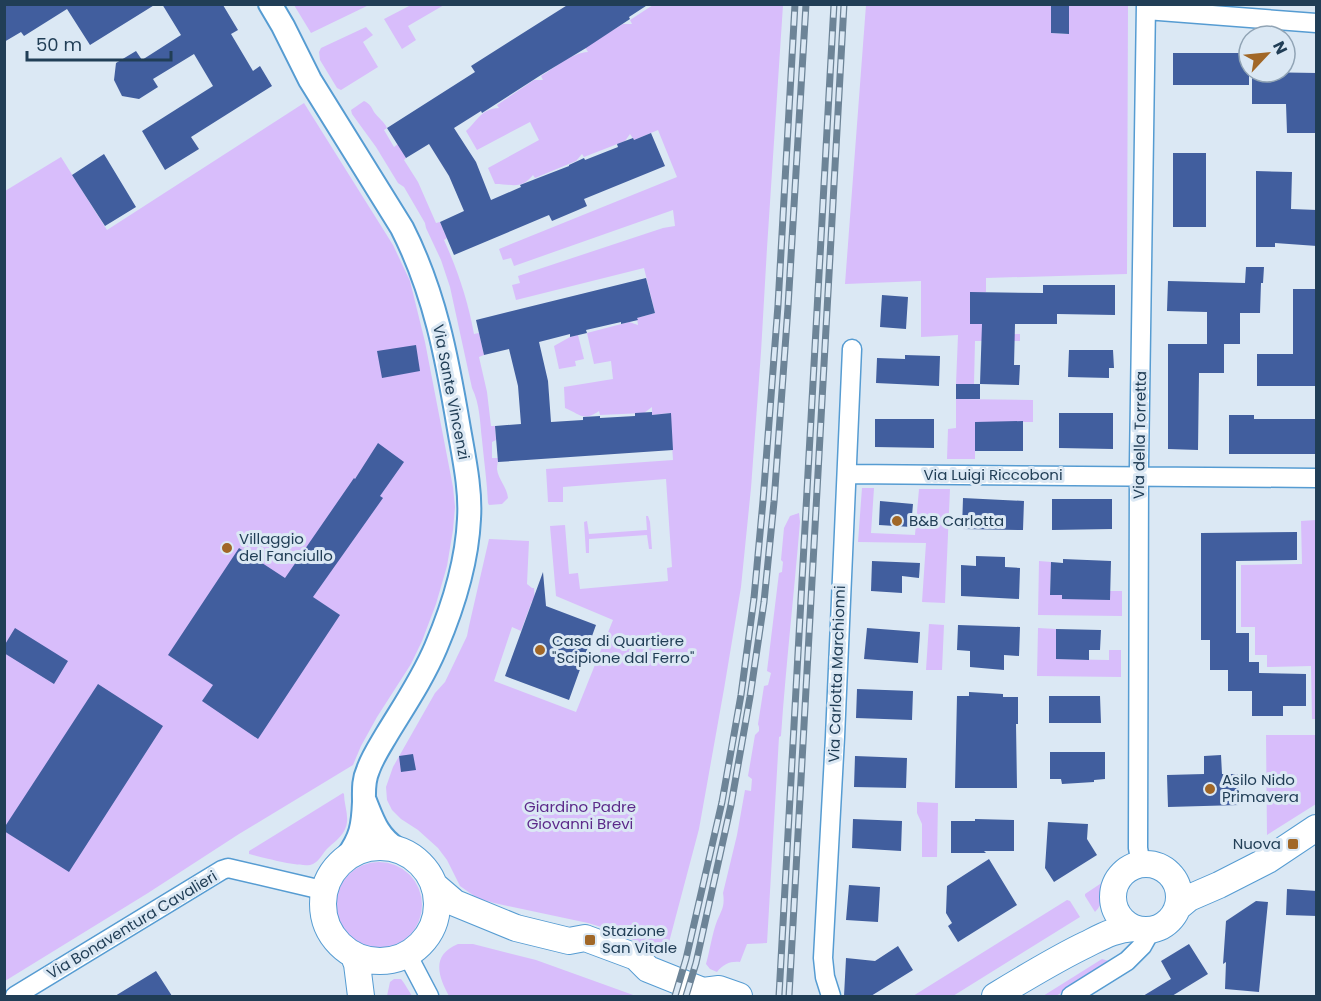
<svg xmlns="http://www.w3.org/2000/svg" width="1321" height="1001" font-family="Poppins,sans-serif">
<rect width="100%" height="100%" fill="#dbe8f4"/>
<path fill="#d8bdfb" d="M294 5H369L311 33Z
M411 5H444L408 26 416 40 402 49 384 19Z
M653 5H783L767 248 761 352 751 488 741 587 724 689 699 829 668 946C665 950 661 950 656 950L611 930 588 923 494 903 477 898 460 886 447 860 438 848 418 830 401 819 392 810 387 800 386 787 393 767 435 693 445 682 467 636 469 626 489 539 529 541 527 584 532 588H534L535 602 532 601 521 631 512 627 494 681 576 712 613 620 556 596 550 526 565 525 569 574 578 573 580 589 668 581 667 568 672 567 666 479 563 487V502H548L546 469 673 460 670 413 652 415V407L644 413 600 415 599 411C583 422 580 414 565 408L564 387 613 379 611 361 594 364 587 333 629 322 638 325 637 318 655 313 644 268 516 300 512 285 520 283 518 276 663 228 675 226 673 210 514 266 511 258 503 260 499 249 677 177 658 130 634 140 630 134 625 141 584 157 582 154 576 161 535 178 533 175C521 190 512 184 495 184L488 168 539 140 530 122 477 150 466 131C478 120 481 109 499 108L497 105 534 80H543L541 76C556 67 571 53 588 52L585 47 623 24H632L630 20Z
M866 5H1051V33L1068 34 1069 5H1128L1127 274 986 278V292L970 293V324H984V335L1020 334V341H975L974 384H956L958 335 921 337V281L845 284Z
M366 27 373 35 363 42 378 67 341 90 337 88 320 60 319 52 321 48Z
M364 101C370 104 371 106 374 112 378 118 384 121 387 128L384 130 394 147 398 144 406 158 404 160 418 182 436 223 440 222 447 238 444 240C458 271 468 301 474 334L479 333 484 355 479 357 487 392 491 426H495L496 440 492 442V458H498C498 462 497 465 497 469 498 479 507 487 508 498L502 504 489 505 488 503C487 482 484 461 482 440 480 423 480 404 472 388L450 287 441 260 426 228 425 223 404 187 398 183 376 147 352 114 351 110Z
M304 103 393 245 410 281 425 342 453 487 455 507 453 530 447 566 436 604 422 641 411 664 377 717 361 746 353 765 239 834 148 893 5 981V191L61 157 107 230Z
M578 335 584 359 575 361 576 366 559 369 554 346 570 337Z
M956 399 1033 400V422H975V459H947L948 429 956 428Z
M862 488H874L871 533 915 535 919 489H950L945 603 922 602 926 543 858 542Z
M799 513 800 522C794 594 786 665 781 736L779 737 767 943 747 944 740 962C731 961 723 964 717 972L710 969 706 964C710 950 712 934 717 921 722 909 725 906 723 893L737 835 745 790 751 791 752 779 748 776 755 735 759 731V727L758 724 764 686 768 685 771 673 767 671 779 573 782 572 783 562 781 560 784 528 790 516Z
M646 516H648L650 522 652 549H649L647 535 589 539V553H586L584 522 587 521 589 534 647 530Z
M1316 520V719H1312L1311 666 1267 667V655H1255V627H1241V565L1302 564 1301 521Z
M1039 561 1051 562 1050 595H1062V599L1110 591H1122V616L1038 615Z
M929 624 944 625 942 670H926Z
M1038 628 1056 629V659L1109 660V650H1121V677L1037 676Z
M1266 735H1316V804L1267 835Z
M343 793 344 794C344 803 348 813 347 822 346 833 337 840 329 847 323 852 320 861 313 864 304 869 261 857 249 854V851Z
M917 802 938 803 937 857H922V824L917 813Z
M336 905a43 43 0 1 1 86 0a43 43 0 1 1-86 0Z
M1103 882C1102 893 1104 904 1095 912L1085 896V894Z
M1067 900 1070 901 1080 917 953 996H913Z
M458 944H473L536 960 636 996H449C438 976 431 955 458 944Z
M1102 959 1109 961V963L1056 996H1043Z
M394 979H401L404 983 412 996H387L390 982Z"/>
<path fill="#415e9e" d="M4 4H156L90 45 67 9 24 36 21 32 4 42Z
M162 4 223 5 238 30 231 34 253 71 260 66 272 86 191 137 199 149 165 170 142 131 213 86 194 54 153 79 158 87 139 99 122 96 114 80 116 63 136 51 142 60 181 35Z
M569 4H649L629 17 630 19 586 48 541 75 482 113 481 111 454 128 476 162 491 200 521 187 520 185 569 166V165L584 158 585 160 618 147 617 144 633 138 634 140 651 133 665 166 584 199 587 206 578 210 552 221 549 215 454 255 440 222 464 211 449 176 429 144 406 158 387 128 475 72 471 66Z
M1051 4H1069V34L1051 33Z
M1173 53H1249V85H1173Z
M1252 72 1317 73V133H1287L1286 104H1252Z
M1173 153H1206V227H1173Z
M104 154 136 207 105 226 72 175Z
M1256 171 1292 172 1291 209 1317 210V246L1275 243V247H1256Z
M1246 267H1264L1263 283H1261L1260 313H1240V344H1224V373H1199L1198 450 1168 449V344H1207V312L1167 311 1168 281 1245 283Z
M646 278 655 313 637 318 638 320 621 324V322L586 330 587 333 570 337V334L539 342 548 381 551 422 583 420V417L600 416V418L635 416V413L652 412V415L671 413 673 450 498 462 495 426 521 424 518 386 509 349 484 355 476 320Z
M1043 285H1115V315L1057 314V324H1015L1014 365H1020L1019 385 980 384 982 324H970V292L1043 293Z
M1293 289H1317V386H1257V354H1293Z
M882 295 908 297 906 329 880 327Z
M416 345 420 371 382 378 377 351Z
M1069 350H1113L1114 368H1109V378L1068 377Z
M905 355 940 356 939 386 876 383 877 358 905 359Z
M956 384H980V399H956Z
M1059 413H1113V449L1059 448Z
M1229 415H1254V419H1317V454H1229Z
M875 419H934V448L875 447Z
M1023 421V451H975V422Z
M378 443 404 462 380 496 383 498 313 597 340 615 258 739 202 701 213 685 168 655 239 548 285 578 354 478 355 479Z
M963 498 1024 501 1023 530 962 529Z
M1052 499H1112V529L1052 530Z
M880 501 913 504 911 527 879 525Z
M1297 532V560L1236 561V633H1249V662H1259V673L1306 674V706H1283V716H1252V691H1228V670H1210V640H1201V533Z
M976 556 1005 557V567L1020 568 1019 599 961 596V565L976 566Z
M1063 559 1111 561 1110 600 1062 599V595H1050L1051 562 1063 563Z
M872 561 920 563 919 578 902 576V593L871 591Z
M543 572 546 606 596 625 569 700 505 676Z
M958 625 1020 627 1019 656 1004 655V670L970 667V651L957 650Z
M15 628 68 661 54 684 4 653V646Z
M867 628 920 632 918 663 864 659Z
M1056 629 1101 630 1100 650H1089V660L1056 659Z
M98 684 163 726 69 872 4 831V828Z
M857 689 913 691 912 720 856 718Z
M969 692 1003 694V697H1018V724H1016L1017 788H955L957 696H969Z
M1049 696H1100L1101 723H1049Z
M1050 752H1105V779L1094 780V782L1062 784 1061 779H1050Z
M413 754 416 770 401 772 399 756Z
M1221 755 1222 774H1238L1239 805 1168 807 1167 775 1204 774V756Z
M855 756 907 758 906 788 854 787Z
M853 819 902 821 901 851 852 848Z
M975 819 1014 820V851H984L986 853H951V821H975Z
M1048 822 1088 824 1087 839 1097 855 1054 882 1045 868Z
M989 859 1017 905 958 942 948 926 952 923 946 913 947 886Z
M849 885 880 887 878 922 846 920Z
M1287 889 1317 891V916L1286 915Z
M1256 901 1268 902 1259 992 1225 989 1226 962 1223 964 1226 921Z
M1189 944 1208 974 1172 996H1143L1171 979 1161 961Z
M898 946 913 970 871 996H844L846 958 875 961Z
M156 971 172 996H115Z"/>
<g fill="none" stroke-linecap="round" stroke-linejoin="round">
<g stroke="#569cd2" stroke-width="21">
<path id="minor" d="M1146 10 1316 23
M847 474 1316 478
M1141 865 1138 848 1139 464 1146 4
M407 954 429 996
M15 996 222 870 228 868 322 890
M831 996 825 977 823 958 835 737 852 349
M1071 996 1127 961 1142 946 1151 930"/>
</g>
<g stroke="#569cd2" stroke-width="26">
<path id="tertiary" d="M270 4 283 26 310 80 402 228C435 293 447 358 459 429 464 458 471 490 469 519 467 563 453 607 436 647 423 678 404 706 387 734 380 746 372 758 368 770 363 781 364 791 364 802 363 826 361 838 347 857
M365 801C373 821 378 837 397 849"/>
</g>
<g stroke="#569cd2" stroke-width="28">
<path id="secondary" d="M323 904a57 57 0 1 1 114 0a57 57 0 1 1-114 0Z
M1113 897a33 33 0 1 1 66 0a33 33 0 1 1-66 0Z
M434 885 455 903 516 928 569 941 585 938 636 957 648 969 703 991 719 989 739 996
M1177 908 1189 898 1219 885 1268 860 1316 828
M353 954 357 964 361 996
M995 996C1023 979 1051 962 1081 947 1100 938 1113 929 1134 928"/>
</g>
<use href="#minor" stroke="#fff" stroke-width="18"/>
<use href="#tertiary" stroke="#fff" stroke-width="22"/>
<use href="#secondary" stroke="#fff" stroke-width="26"/>
<g stroke="#6d8497" stroke-width="7">
<path id="rail" d="M675 996 686 959 722 802 741 695 754 598 763 501 778 305 795 4
M686 996 696 963 731 805 750 697 764 602 774 502 788 307 806 4
M779 996 834 4
M789 996 844 4"/>
</g>
<use href="#rail" stroke="#dbe8f4" stroke-width="4.5" stroke-dasharray="14" stroke-linecap="butt"/>
</g>
<g fill="#a16727" stroke="#dbe8f4" stroke-width="2">
<circle cx="897" cy="521" r="6"/>
<circle cx="227" cy="548" r="6"/>
<circle cx="540" cy="650" r="6"/>
<circle cx="1210" cy="789" r="6"/>
<rect x="1287" y="838" width="12" height="12" rx="3"/>
<rect x="584" y="934" width="12" height="12" rx="3"/>
</g>
<g text-anchor="middle" stroke-width="6" stroke-linejoin="round" paint-order="stroke">
<g font-size="15" fill="#213e56" stroke="#dbe8f4">
<text transform="translate(451 392) rotate(79)" y="5">Via Sante Vincenzi</text>
<text transform="translate(1140 435) rotate(-89)" y="5">Via della Torretta</text>
<text x="993" y="480">Via Luigi Riccoboni</text>
<text transform="translate(837 674) rotate(-88)" y="5">Via Carlotta Marchionni</text>
<text transform="translate(132 925) rotate(-31)" y="5">Via Bonaventura Cavalieri</text>
</g>
<g font-size="15" fill="#213e56" stroke="#dbe8f4" text-anchor="start">
<text x="909" y="526">B&amp;B Carlotta</text>
<text x="239" y="544">Villaggio<tspan x="239" dy="17">del Fanciullo</tspan></text>
<text x="552" y="646">Casa di Quartiere<tspan x="552" dy="17">"Scipione dal Ferro"</tspan></text>
<text x="1222" y="785">Asilo Nido<tspan x="1222" dy="17">Primavera</tspan></text>
<text x="1281" y="849" text-anchor="end">Nuova</text>
<text x="602" y="936">Stazione<tspan x="602" dy="17">San Vitale</tspan></text>
</g>
<g font-size="15" fill="#5c2a8a" stroke="#dbe8f4">
<text x="580" y="812">Giardino Padre<tspan x="580" dy="17">Giovanni Brevi</tspan></text>
</g>
</g>
<rect width="1321" height="1001" fill="none" stroke="#213e56" stroke-width="12"/>
<g transform="translate(1267 54) rotate(64)"><circle r="28" fill="#dbe8f4" stroke="#91a4b5" stroke-width="1.5"/>
<path d="M0-4.5L10 22L0 15L-10 22Z" fill="#a16727"/>
<text y="-9" font-size="16" font-weight="bold" text-anchor="middle" fill="#213e56">N</text>
</g>
<path d="M27 51v9h144v-9" fill="none" stroke="#213e56" stroke-width="3"/>
<text x="36" y="51" font-size="18" fill="#213e56" stroke="#dbe8f4" stroke-width="4.5" paint-order="stroke">50 m</text>
</svg>
